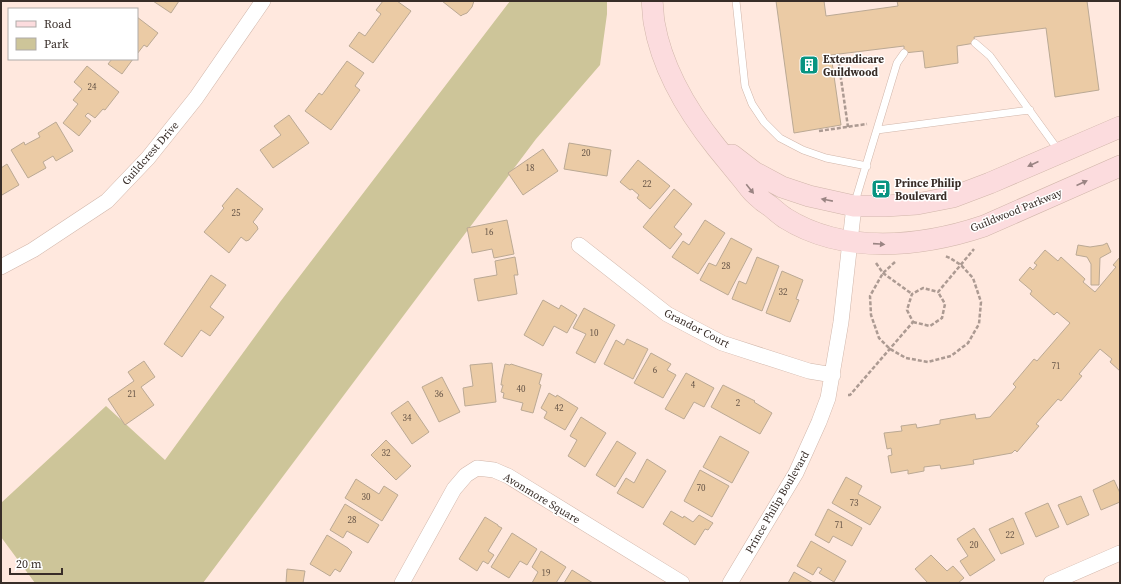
<svg xmlns="http://www.w3.org/2000/svg" width="1121" height="584" font-family="'Source Serif 4',serif">
<rect width="100%" height="100%" fill="#ffe8de"/>
<path fill="#cdc599" d="M510 1H607V14L600 65 536 139 203 583H35L1 537V503L106 406 165 460 280 302Z"/>
<path fill="#ebcba5" stroke="#bba994" d="M153 1H179L171 13Z
M383 1H397L411 11 373 63 349 46 359 32 365 36 381 14 376 10Z
M442 1H474L472 7 467 13 462 15 461 16Z
M776 1H824L826 16 898 6 897 1H1087L1099 90 1055 97 1046 28 974 37 975 43 957 46 958 63 925 68 923 51 904 53V46L831 55 841 125 794 133Z
M137 17 158 33 147 47 144 45 137 54Z
M112 59H133L122 74 108 64Z
M347 61 364 73 355 86 360 90 331 130 305 111 319 93 322 95Z
M87 66 119 92 105 110 103 109 95 118 88 113 85 116 91 121 79 136 63 123 78 104 73 100 82 89 74 82Z
M289 115 309 143 273 168 260 150 281 135 274 126Z
M56 122 73 151 56 161 53 156 43 162 46 168 28 178 11 150 24 142 25 145 40 137 38 133Z
M569 143 611 150 607 176 564 169Z
M543 149 558 171 523 195 508 173Z
M638 160 670 186 650 209 637 198 639 195 632 189 630 190 620 182Z
M7 164 19 185 2 195 1 193V168Z
M237 188 263 209 253 222 257 226 258 229 249 240 246 241 241 237 229 253 204 232 224 208 222 206Z
M674 189 692 204 674 227 682 234 670 249 643 227Z
M507 220 514 254 494 258 492 249 472 253 467 228Z
M705 220 725 233 698 274 672 257 683 241 689 245Z
M731 238 752 249 728 295 700 280 709 263 716 266Z
M1107 243 1111 252 1100 258 1099 285H1091V264L1087 257 1076 255 1078 245 1090 247 1103 245Z
M1045 250 1058 261 1061 257 1085 279 1083 282 1095 292 1116 267 1113 265 1120 257V371L1110 362 1112 359 1100 349 1079 374 1082 376 1061 401 1058 399 1036 424 1039 426 1017 452 1015 450 1012 453 973 460 974 464 941 469 940 465 924 467V471L908 474V470L891 473 888 456 892 455 891 448 887 449 884 433 902 431 901 426 916 424 917 428 940 424V420L975 414 976 419 990 417 1016 387 1013 384 1034 359 1037 361 1070 323 1057 312 1054 315 1030 294 1032 291 1019 280 1030 267 1033 270 1037 265 1034 263Z
M515 257 518 275H514L517 294 478 301 474 279 497 275 495 261Z
M757 257 779 266 762 311 732 299 739 281 746 284Z
M782 271 803 280 796 299 799 300 790 322 766 313Z
M211 275 226 285 210 307 224 317 210 336 201 330 182 357 164 344Z
M543 300 559 309 561 305 577 315 567 333 554 326 543 346 524 335Z
M584 308 615 325 595 363 576 353 586 334 573 328Z
M627 339 648 349 633 379 604 364 616 340 624 345Z
M651 353 671 364 667 370 676 375 663 398 634 383Z
M144 361 155 377 141 387 154 405 125 425 108 399 134 381 128 372Z
M492 363 496 402 465 406 463 388 473 386 470 365Z
M505 364 510 365 511 364 542 374 539 384 541 385 533 413 521 410 523 403 503 398 504 393 501 392 503 385H501L502 378Z
M686 373 714 388 704 407 694 402 684 419 665 409Z
M442 377 460 412 439 422 422 387Z
M723 385 755 401 754 402 772 413 760 434 711 407Z
M549 393 556 397 557 395 578 408 565 430 544 418 547 412 541 408Z
M408 401 429 432 412 444 391 413Z
M581 417 606 433 585 467 568 456 577 440 570 436Z
M720 436 749 452 732 483 703 467Z
M386 440 411 466 396 480 371 455Z
M617 441 636 453 615 487 596 475Z
M647 459 666 471 643 508 617 493 626 478 634 483Z
M700 470 729 486 712 517 684 501Z
M846 477 862 486 858 494 881 507 870 525 832 503Z
M356 479 379 494 384 486 398 495 382 521 345 498Z
M1114 480 1120 493V502L1101 510 1093 490Z
M1081 496 1089 515 1067 525 1058 505Z
M1048 503 1059 527 1036 537 1025 513Z
M345 504 379 525 368 543 347 531 343 538 330 530Z
M828 509 862 528 852 546 833 536 829 543 815 535Z
M671 511 683 518 684 516 693 522 699 515 713 523 708 530 705 529 695 545 663 524Z
M485 517 498 525V526L502 528 488 551 494 555 488 564 483 561 477 571 459 559Z
M1013 518 1024 544 1001 554 989 529Z
M974 528 995 560 970 576 960 561 968 556 957 539Z
M512 533 537 549 527 565 520 561 509 578 491 567Z
M327 535 348 548 352 552 340 572 335 569 330 576 310 564Z
M811 541 846 561 834 582 819 573 822 569 818 567 813 575 797 566Z
M541 551 566 567 556 583H532L538 572 532 567Z
M931 555 947 571 953 566 964 578 958 583H928L915 569Z
M287 569 305 571 303 583H286Z
M572 570 593 583H564Z
M794 572 813 583H788Z"/>
<g fill="none" stroke-linecap="round" stroke-linejoin="round">
<g stroke="#d1b6aa" stroke-width="8">
<path id="lane" d="M736 1 745 86 752 104 764 122 780 138 803 150 826 158 867 166
M975 43 990 56 1059 151
M877 130 1030 110
M854 205 897 63 904 53"/>
</g>
<g stroke="#d1b6aa" stroke-width="16">
<path id="street" d="M579 245 667 314 722 343 809 371 833 375
M1 267 33 250 107 201 148 158 196 98 263 1
M402 583 454 489 466 475 477 468 494 470 508 476 682 583
M730 583 796 473 819 422 828 398 841 322 854 206
M1051 583 1120 553"/>
</g>
<g stroke="#d1b6aa" stroke-width="22">
<path id="secondary" d="M652 1C653 8 653 15 654 22 662 69 688 112 717 148 726 159 735 170 744 181 748 186 751 191 756 195 760 199 765 203 770 206 775 210 779 214 785 218 844 255 921 247 984 226L1120 166
M732 155 754 172 782 187 809 196 854 206H885L917 204 953 197 990 183 1120 127"/>
</g>
<path stroke="#ac9a92" stroke-width="2.5" stroke-dasharray="4 2" stroke-linecap="butt" d="M838 58 848 127
M819 131 867 124
M895 262 883 273 870 296 871 315 879 338 890 349 906 358 928 362 951 356 968 343 979 324 981 302 973 278 961 265 950 258 945 256
M876 263 883 273 912 294
M913 322 930 326 942 318 945 304 938 292
M848 395H850L913 322 907 310 912 294 923 288 938 292 974 249"/>
<use href="#lane" stroke="#fff" stroke-width="7"/>
<use href="#street" stroke="#fff" stroke-width="15"/>
<use href="#secondary" stroke="#fcdcde" stroke-width="21"/>
</g>
<defs><path id="oneway-solid" d="M-6-.8H1V-3.2L6.5 0L1 3.2V.8H-6Z"/></defs>
<g fill="#9a8483">
<use href="#oneway-solid" transform="translate(1033 164) rotate(156)"/>
<use href="#oneway-solid" transform="translate(1082 183) rotate(-24)"/>
<use href="#oneway-solid" transform="translate(750 189) rotate(51)"/>
<use href="#oneway-solid" transform="translate(827 200) rotate(-169)"/>
<use href="#oneway-solid" transform="translate(879 244) rotate(4)"/>
</g>
<defs>
<g id="building-square" transform="scale(1)"><rect x="-9" y="-9" width="18" height="18" rx="4" fill="#089481" stroke="#fff"/><path d="M-4-6H4V6H1V3H-1V6H-4ZM-2.5-4.3h1.7v1.8h-1.7ZM.8-4.3h1.7v1.8H.8ZM-2.5-1h1.7V.8h-1.7ZM.8-1h1.7V.8H.8Z" fill="#fff"/></g>
<g id="bus-square" transform="scale(1)"><rect x="-9" y="-9" width="18" height="18" rx="4" fill="#089481" stroke="#fff"/><path d="M-5-6H5V4H4V6H2V4H-2V6H-4V4H-5ZM-3.5-4V0h7V-4ZM-3.5 1.2v1.5H-2V1.2ZM2 1.2v1.5H3.5V1.2Z" fill="#fff"/></g>
</defs>
<g fill-rule="evenodd">
<use href="#building-square" x="809" y="65"/>
<use href="#bus-square" x="881" y="189"/>
</g>
<g text-anchor="middle" stroke-width="3" stroke-linejoin="round" paint-order="stroke">
<g font-size="9" fill="#655447">
<text x="92" y="90">24</text>
<text x="586" y="156">20</text>
<text x="530" y="171">18</text>
<text x="647" y="187">22</text>
<text x="236" y="216">25</text>
<text x="489" y="235">16</text>
<text x="726" y="269">28</text>
<text x="783" y="295">32</text>
<text x="594" y="336">10</text>
<text x="1056" y="369">71</text>
<text x="655" y="373">6</text>
<text x="693" y="388">4</text>
<text x="521" y="392">40</text>
<text x="132" y="397">21</text>
<text x="439" y="397">36</text>
<text x="738" y="406">2</text>
<text x="559" y="411">42</text>
<text x="407" y="421">34</text>
<text x="386" y="456">32</text>
<text x="701" y="491">70</text>
<text x="366" y="500">30</text>
<text x="854" y="506">73</text>
<text x="352" y="523">28</text>
<text x="839" y="528">71</text>
<text x="1010" y="538">22</text>
<text x="974" y="548">20</text>
<text x="546" y="576">19</text>
</g>
<g font-size="11" font-weight="bold" fill="#382d28" stroke="#fff" text-anchor="start">
<text x="823" y="63">Extendicare<tspan x="823" dy="13">Guildwood</tspan></text>
<text x="895" y="187">Prince Philip<tspan x="895" dy="13">Boulevard</tspan></text>
</g>
<g font-size="11" fill="#382d28" stroke="#fff">
<text transform="translate(150 153) rotate(-49)" y="4">Guildcrest Drive</text>
<text transform="translate(1016 210) rotate(-22)" y="4">Guildwood Parkway</text>
<text transform="translate(697 328) rotate(27)" y="4">Grandor Court</text>
<text transform="translate(542 498) rotate(31)" y="4">Avonmore Square</text>
<text transform="translate(777 502) rotate(-60)" y="4">Prince Philip Boulevard</text>
</g>
</g>
<rect width="1121" height="584" fill="none" stroke="#382d28" stroke-width="4"/>
<rect x="8" y="8" width="130" height="52" fill="#ffffff" stroke="#afaba9"/>
<rect x="16" y="21" width="20" height="6" fill="#fcdcde" stroke="#afaba9"/>
<text x="44" y="28" font-size="12" fill="#382d28">Road</text>
<rect x="16" y="38" width="20" height="12" fill="#cdc599" stroke="#afaba9"/>
<text x="44" y="48" font-size="12" fill="#382d28">Park</text>
<path d="M10 568v6h52v-6" fill="none" stroke="#382d28" stroke-width="2"/>
<text x="16" y="568" font-size="12" fill="#382d28" stroke="#ffffff" stroke-width="3" paint-order="stroke">20 m</text>
</svg>
